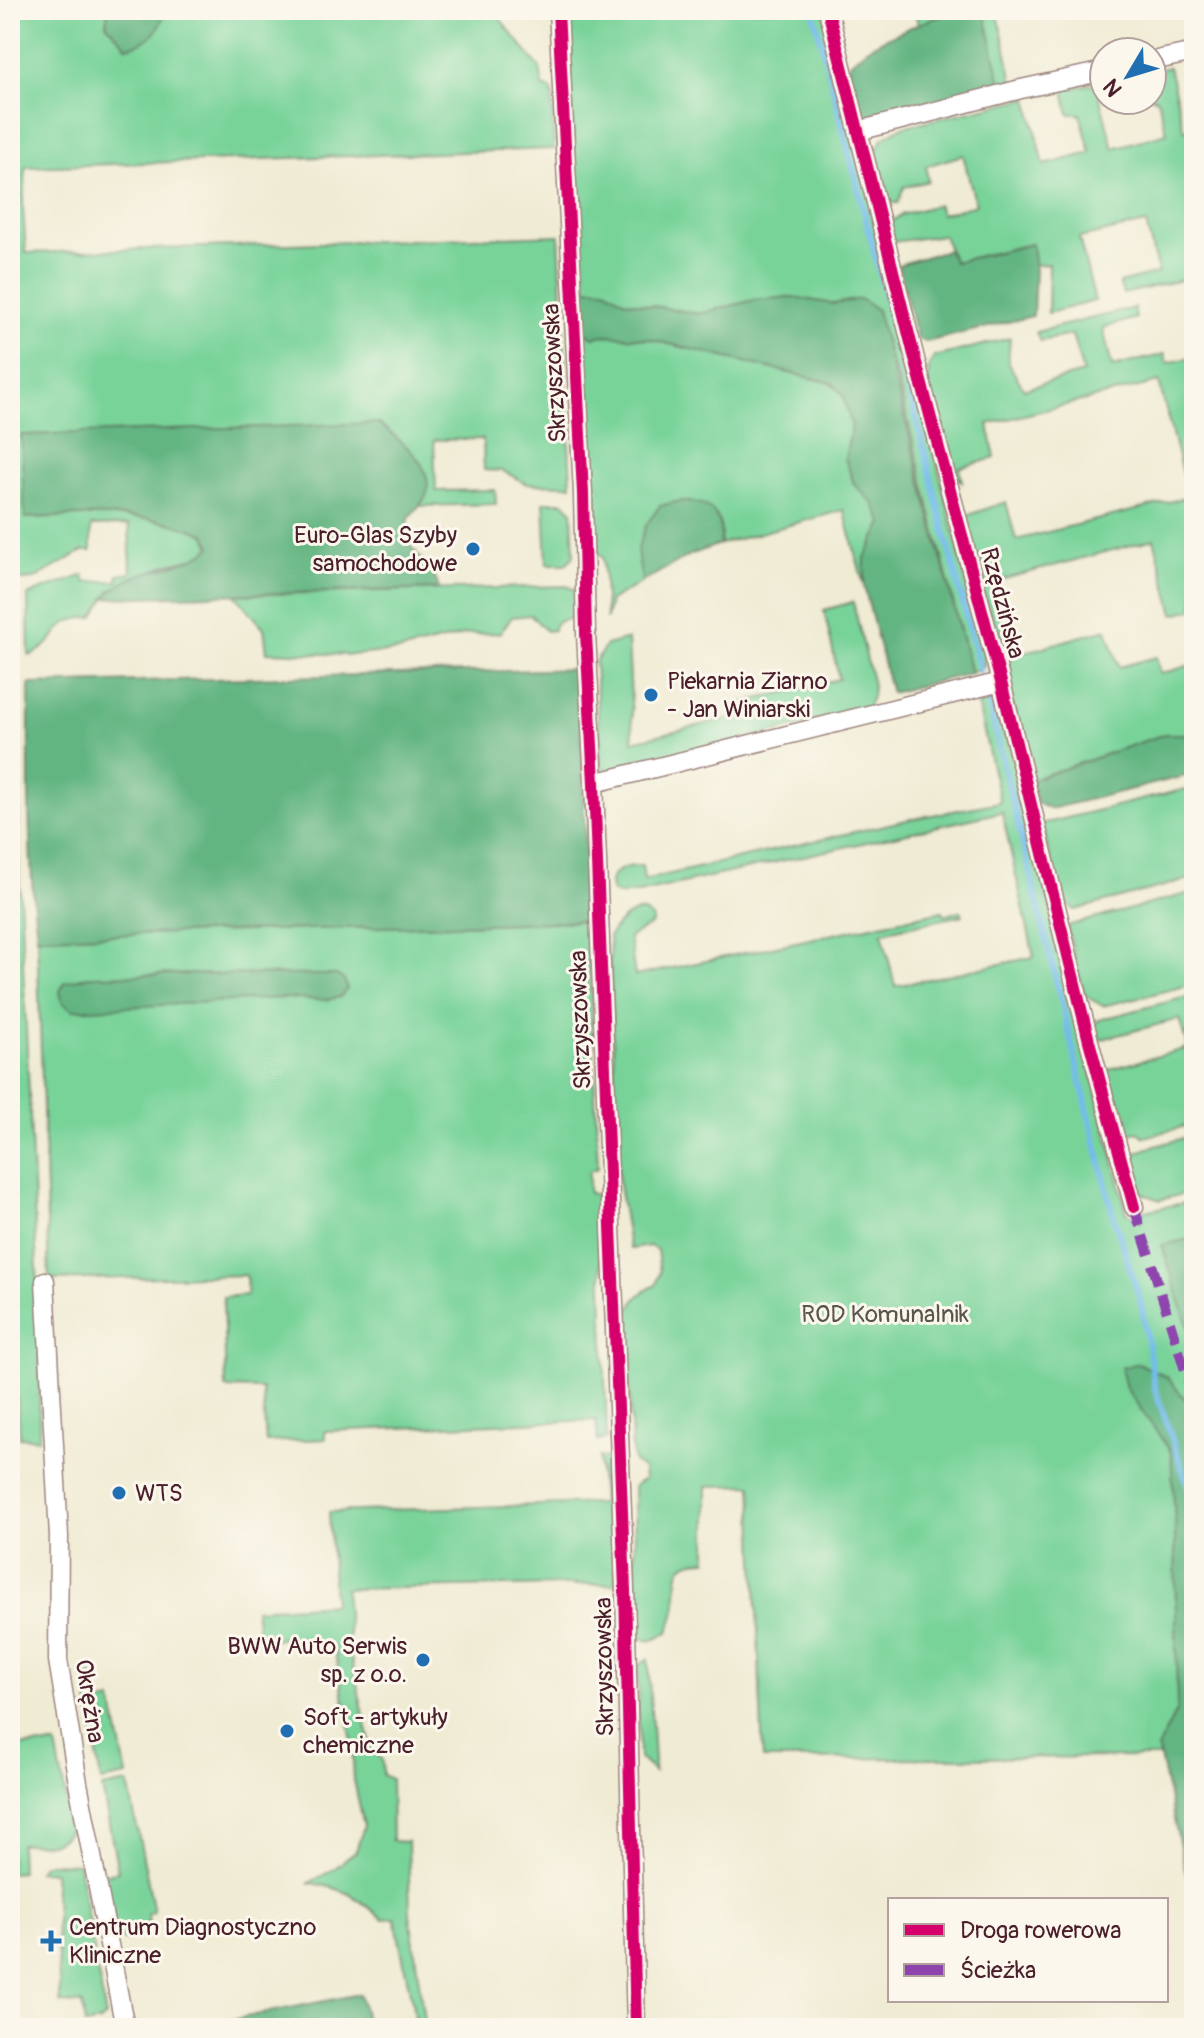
<svg xmlns="http://www.w3.org/2000/svg" width="1204" height="2038" font-family="Pangolin,sans-serif">
<rect width="100%" height="100%" fill="#fbf7ec"/>
<filter id="ink" filterUnits="userSpaceOnUse"><feTurbulence type="fractalNoise" baseFrequency=".0125" numOctaves="2"/><feDisplacementMap in="SourceGraphic" scale="16" xChannelSelector="R" yChannelSelector="G"/><feConvolveMatrix kernelMatrix="1 2 1 2 8 2 1 2 1" color-interpolation-filters="sRGB"/></filter>
<filter id="wash" filterUnits="userSpaceOnUse"><feTurbulence type="fractalNoise" baseFrequency=".006" numOctaves="4" result="noise"/><feDisplacementMap in="SourceGraphic" scale="32" xChannelSelector="R" yChannelSelector="G"/><feGaussianBlur stdDeviation="1.8" result="paint"/><feColorMatrix in="noise" values="0 0 0 0 0 0 0 0 0 0 0 0 0 0 0 0 0 1.4 0 .05"/><feComposite in="paint" operator="in"/></filter>
<g filter="url(#wash)">
<rect width="100%" height="100%" fill="#f0ebd3"/>
<path fill="#78d399" stroke="#617962" stroke-width="2" d="M10 10H493L540 68 543 87 552 90 554 149 26 167 23 206 26 253 559 235 571 485 527 484 503 471 484 470 483 439 434 440 436 491 495 490 496 504 420 506 427 492 25 518C87 516 148 510 206 535L212 547 199 557 168 564 111 590 93 617C49 619 64 641 29 656L28 595 84 575 85 582 118 581V575L131 573 129 525 91 526V551H83L34 579 11 581 18 743 10 741Z
M567 10H824L984 652V667L971 673 896 373 860 299 834 304 792 297 754 300 699 314 625 301 605 289 579 296Z
M915 10H997L1014 85 1002 87 955 12 918 26Z
M1169 67 1184 130 1194 128V277L1123 294 1119 283 1158 273 1146 223 1079 238 1095 301 1048 313 1049 264 1034 265 1031 244 954 262 943 235 893 242 888 224 901 215 937 205 941 214 976 205 963 155 926 166 928 181 904 187 898 203H890L876 173V152L882 139 901 127 1028 98 1044 165 1091 153 1080 114H1069L1064 90 1096 83 1113 148 1167 133 1157 98H1152V71Z
M1134 308 1136 318 1103 328 1112 367 1165 354 1167 363 1194 357V609L1174 614 1154 539 993 582 1007 640 996 639 980 582 986 575 982 561 973 555 963 517 1006 502 1016 540 1188 497 1159 382 988 424 995 458 959 468 962 482 950 471 928 385 929 366 934 357 1010 338 1008 363 1024 389 1083 373 1072 335 1040 341 1036 332Z
M580 327 593 337 606 335 649 339 831 383 843 395 852 427 845 458 854 484 873 503 883 523 865 558 864 586 844 510 720 544 722 533 638 551 642 582 610 601 606 619 603 558 589 543Z
M544 502H564L572 510 574 556 566 564H547Z
M567 586 575 590 577 616 555 623 554 630 546 631 531 615 512 617 500 633 468 634 399 651 352 655 267 652 264 628 235 595Z
M853 602 873 685 872 697 866 710 614 771 601 768 595 662 606 645 628 639 633 741 735 717 733 705 839 679 824 610Z
M1107 629 1119 667 1156 657 1161 674 1194 664V734H1165L1031 780 1004 671 1007 661 1015 655Z
M976 697 993 699 1002 715 1127 1213 1141 1222 1139 1212 1194 1201V1238L1163 1246 1191 1335 1194 1336V1440L1187 1401 1126 1388 1171 1452 1175 1520 1177 1709 1158 1747 1161 1757 763 1759 752 1485 707 1486V1560C670 1559 680 1580 676 1606 675 1615 671 1623 668 1632 656 1640 646 1646 636 1632L634 1486 644 1479 643 1469 634 1462 632 1451 627 1319C631 1301 639 1293 656 1285L660 1272 657 1250 650 1246 630 1249 628 1240 619 1185 609 936C618 922 639 899 653 920L651 925 629 937 635 976 943 911 945 915 961 911 963 915 882 932 895 986 1034 957 1002 812 638 893 619 895 612 892C604 872 626 865 642 866L644 880 911 819 1000 802Z
M1194 787V878L1075 910 1061 900 1042 824Z
M18 852 40 1335 39 1439 20 1437 17 1396 11 1395 10 1374V853Z
M1194 892V984L1103 1006 1084 995 1067 926Z
M588 921 598 1168 589 1171V1193L599 1195 607 1439 598 1441 596 1420 325 1431V1439L266 1442 262 1389 226 1388 223 1297 247 1295 246 1275 49 1280 37 937Z
M1194 995V1118L1190 1125 1145 1137 1138 1132 1129 1134 1119 1133 1103 1071 1188 1048 1179 1019 1095 1041 1092 1027 1099 1020Z
M1194 1135V1191L1160 1200 1134 1191 1125 1158 1145 1149Z
M599 1457 610 1459 616 1584 345 1589 350 1653 371 1746 382 1760 383 1775 391 1779 392 1841 408 1842 410 1914 425 2028H417L395 1918 383 1919C356 1896 345 1888 309 1883L334 1869 356 1851 364 1826 354 1780 352 1741 334 1647C311 1634 284 1639 259 1640L255 1609 334 1604 329 1512 602 1503Z
M648 1659 654 1760V1772L639 1758 638 1666Z
M93 1675 98 1703 112 1700 127 1776 101 1781 85 1677Z
M56 1745 71 1826C62 1848 41 1843 20 1844L21 1872 10 1873V1746Z
M128 1783 154 1912 147 1914 149 1922 129 1940H122L117 1934 103 1875 118 1871 102 1788Z
M48 1863 78 1864 106 2017 100 2022 85 2025 82 2004 60 2003 54 1872 38 1871 41 1866Z"/>
<path fill="#62b581" stroke="#566a56" stroke-width="2" d="M108 10H165C160 31 149 43 127 47L106 24Z
M984 11 1002 87 861 121 848 68C855 46 929 19 952 13 962 10 974 11 984 11Z
M1032 244 1035 270 1033 316 926 342 917 339 898 265 948 250 954 262Z
M587 288 606 289 625 301 699 314 754 300 792 297 834 304 860 299 877 310 971 673 891 693 864 586 865 558 883 523 873 503 854 484 845 458 852 427 843 395 832 383 649 339 606 335 593 337 580 327 579 296Z
M378 423C398 439 434 463 427 493 424 504 414 509 409 519 406 524 406 532 405 537L436 580 439 589 105 598C131 565 182 572 211 547L206 535C148 509 87 516 25 518L21 435Z
M681 501C709 501 725 514 720 544L690 555 642 582 637 551 646 525 660 506Z
M579 669 588 921 37 937C27 853 29 768 29 684Z
M1165 734H1194V774L1050 809 1037 803 1031 780Z
M10 741 18 743V852L10 853Z
M182 974 337 975 345 981 347 989 340 997 326 1000 281 998 73 1010 62 1002 60 991 65 982 90 976Z
M1194 1238V1336H1191L1162 1245Z
M1138 1363 1167 1377 1187 1401 1194 1440V1909L1158 1748 1177 1709 1175 1521 1171 1452 1126 1388 1121 1368Z
M360 1994 368 2028H230V2020Z"/>
<g fill="none" stroke-linecap="round" stroke-linejoin="round">
<path stroke="#73bceb" stroke-width="6" d="M813 10 980 671
M989 705 1114 1218 1141 1303 1155 1389 1194 1504"/>
</g>
</g>
<g filter="url(#ink)">
<g fill="none" stroke-linecap="round" stroke-linejoin="round">
<g stroke="#9d857f" stroke-width="21">
<path id="street" d="M558 10 583 493 586 634 594 783 625 1590 636 2028
M828 10 914 355 1001 682 1089 1041 1134 1207
M1152 61 1194 52
M858 131 1021 89 1104 71
M594 783 1001 682
M45 1281 59 1536 58 1660 78 1783 125 2028"/>
</g>
<use href="#street" stroke="#fff" stroke-width="18"/>
<path stroke="#8e44ad" stroke-width="10" stroke-dasharray="20 10" stroke-linecap="butt" d="M1134 1207 1194 1399"/>
<g stroke="#fbf7ec" stroke-width="17">
<path id="cycleway" d="M558 10 583 493 586 634 594 783 625 1590 636 2028
M828 10 914 355 1001 682 1089 1041 1134 1207"/>
</g>
<use href="#cycleway" stroke="#d6006c" stroke-width="12"/>
</g>
</g>
<g fill="#1f6fb2" stroke="#fbf7ec" stroke-width="3">
<circle cx="473" cy="549" r="8"/>
<circle cx="651" cy="695" r="8"/>
<circle cx="119" cy="1493" r="8"/>
<circle cx="423" cy="1660" r="8"/>
<circle cx="287" cy="1731" r="8"/>
<path d="M47 1929h8v8h8v8h-8v8h-8v-8h-8v-8h8z"/>
</g>
<g text-anchor="middle" stroke-width="6" stroke-linejoin="round" paint-order="stroke">
<g font-size="24" fill="#4a1f2b" stroke="#fbf7ec">
<text transform="translate(554 373) rotate(-93)" y="8">Skrzyszowska</text>
<text transform="translate(1003 603) rotate(75)" y="8">Rzędzińska</text>
<text transform="translate(580 1020) rotate(-92)" y="8">Skrzyszowska</text>
<text transform="translate(604 1667) rotate(-91)" y="8">Skrzyszowska</text>
<text transform="translate(90 1701) rotate(81)" y="8">Okrężna</text>
</g>
<g font-size="24" fill="#4a1f2b" stroke="#fbf7ec" text-anchor="start">
<text x="457" y="543" text-anchor="end">Euro-Glas Szyby<tspan x="457" dy="28">samochodowe</tspan></text>
<text x="667" y="689">Piekarnia Ziarno<tspan x="667" dy="28">- Jan Winiarski</tspan></text>
<text x="135" y="1501">WTS</text>
<text x="407" y="1654" text-anchor="end">BWW Auto Serwis<tspan x="407" dy="28">sp. z o.o.</tspan></text>
<text x="303" y="1725">Soft - artykuły<tspan x="303" dy="28">chemiczne</tspan></text>
<text x="69" y="1935">Centrum Diagnostyczno<tspan x="69" dy="28">Kliniczne</tspan></text>
</g>
<g font-size="24" fill="#58554c" stroke="#fbf7ec">
<text x="885" y="1322">ROD Komunalnik</text>
</g>
</g>
<rect width="1204" height="2038" fill="none" stroke="#fbf7ec" stroke-width="40"/>
<rect x="888" y="1898" width="280" height="104" fill="#fbf7ec" stroke="#b4a19f" stroke-width="2"/>
<rect x="904" y="1924" width="40" height="12" fill="#d6006c" stroke="#b4a19f" stroke-width="2"/>
<text x="960" y="1938" font-size="24" fill="#4a1f2b">Droga rowerowa</text>
<rect x="904" y="1964" width="40" height="12" fill="#8e44ad" stroke="#b4a19f" stroke-width="2"/>
<text x="960" y="1978" font-size="24" fill="#4a1f2b">Ścieżka</text>
<g transform="translate(1128 76) rotate(232)"><circle r="38" fill="#fbf7ec" stroke="#b4a19f" stroke-width="2"/>
<path d="M0-6L14 30L0 20L-14 30Z" fill="#1f6fb2"/>
<text y="-12" font-size="22" font-weight="bold" text-anchor="middle" fill="#4a1f2b">N</text>
</g>
</svg>
